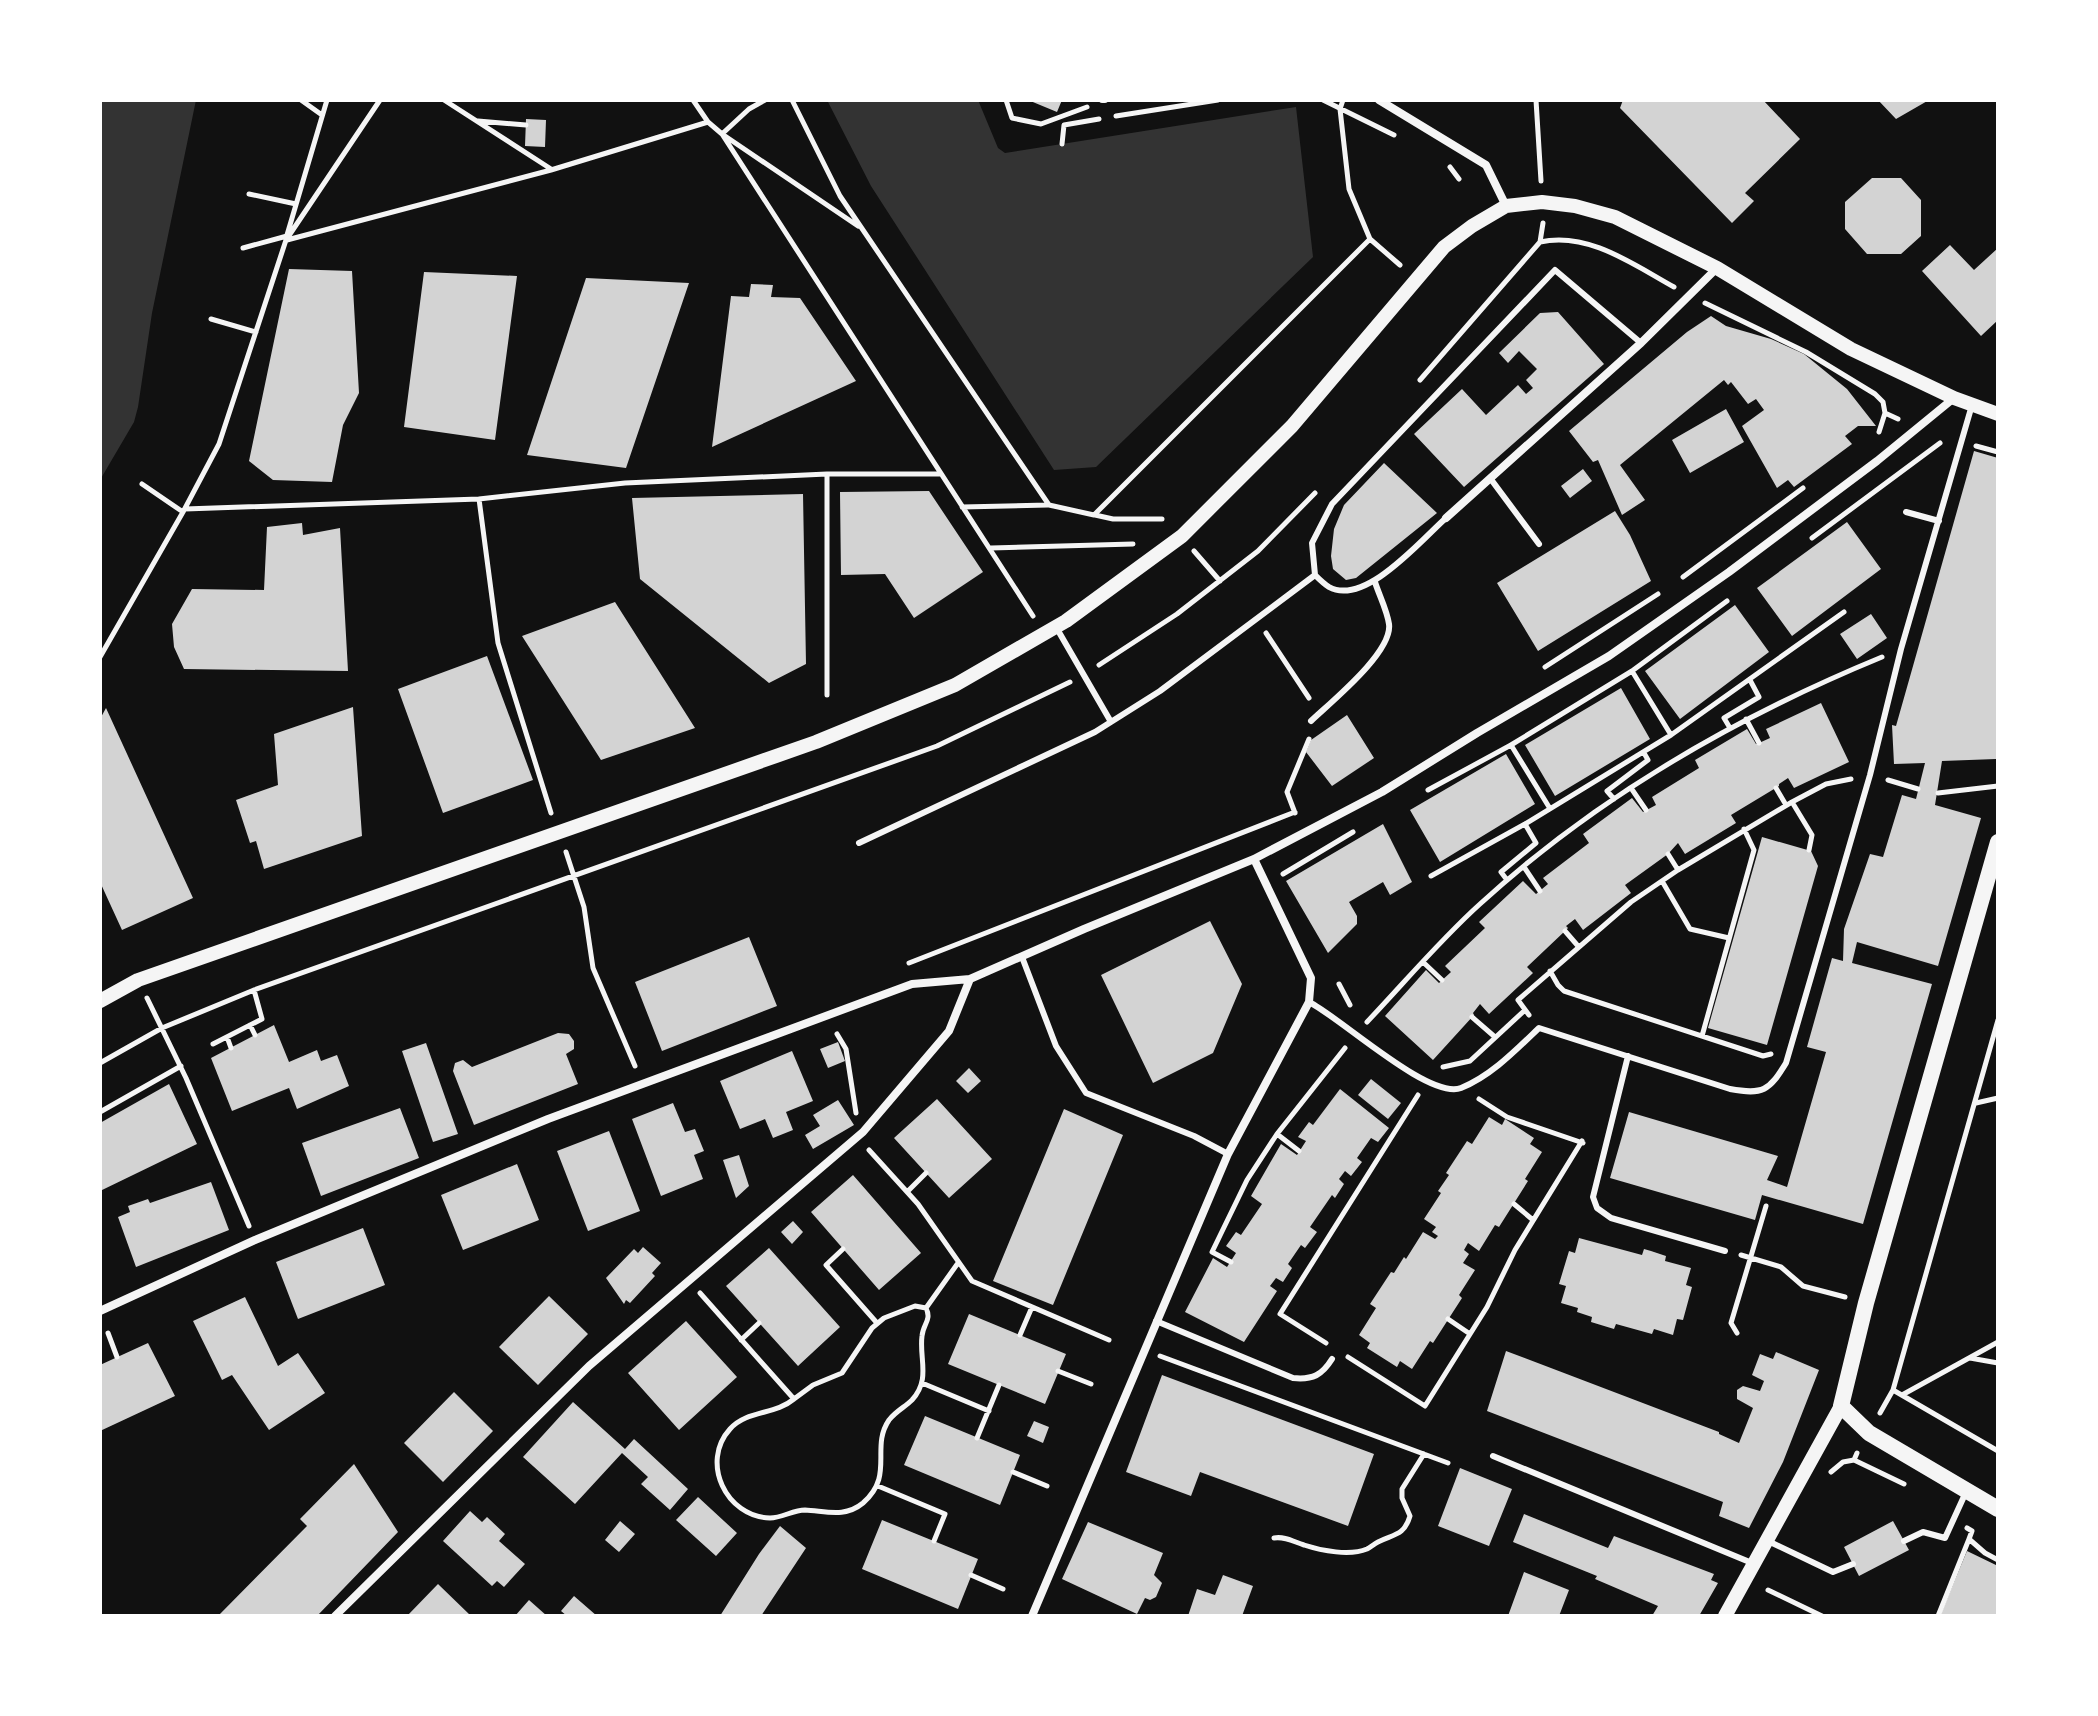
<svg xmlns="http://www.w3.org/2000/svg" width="2098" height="1716" font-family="Roboto,sans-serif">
<rect width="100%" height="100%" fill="#111"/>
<path fill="#333" d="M100 100H196L152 313 138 407 134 422 100 480Z
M827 100H978L998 148 1005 153 1296 107 1313 257 1096 467 1054 470 871 186Z"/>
<path fill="#d3d3d3" d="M1028 100H1062L1057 112Z
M1623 100H1763L1800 139 1745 193 1754 201 1732 223 1620 108Z
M1878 100H1929L1896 119Z
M526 119 546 120 545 147 525 146Z
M1872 178H1901L1921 200V236L1901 254H1867L1845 229V202Z
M1950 245 1974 270 1998 248V320L1981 336 1922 271Z
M289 269 352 271 359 393 343 425 332 482 273 480 249 461Z
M424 272 517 276 495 440 404 427Z
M586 278 689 283 626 468 527 455Z
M751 284 773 285 771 297 800 298 856 381 712 447 731 296 749 297Z
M1558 312 1604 364 1464 487 1414 434 1462 389 1486 415 1518 385 1526 394 1533 388 1526 380 1537 369 1519 351 1508 363 1499 353 1540 313Z
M1711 316 1726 326 1771 339 1804 354 1847 389 1876 426H1858L1845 436 1852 444 1794 487 1788 480 1777 488 1742 426 1764 410 1756 399 1748 404 1731 382 1728 385 1724 380 1620 465 1645 500 1622 515 1598 460 1593 462 1569 431 1687 332Z
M1726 409 1744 442 1690 473 1672 440Z
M1974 451 1998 458V752L1996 759 1942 761 1935 805 1981 818 1938 966 1857 942 1852 963 1932 984 1863 1224 1762 1195 1755 1220 1610 1178 1629 1112 1778 1156 1767 1180 1787 1187 1826 1052 1807 1047 1832 958 1843 961 1844 929 1870 854 1883 857 1902 795 1916 799 1925 763 1894 764 1892 725 1896 726Z
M1384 463 1437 513 1356 578 1346 580 1333 569 1331 556 1334 529 1344 505Z
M1583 469 1592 481 1570 498 1561 486Z
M929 491 983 572 914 618 885 574 841 575 840 492Z
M803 494 806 664 769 683 640 579 632 498Z
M1615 511 1630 535 1651 581 1538 651 1497 583Z
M1847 522 1881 569 1792 636 1757 588Z
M302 523 303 535 340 528 348 671 184 669 174 647 172 624 192 589 264 590 267 527Z
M615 602 695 728 601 760 522 636Z
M1735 605 1769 652 1680 719 1645 671Z
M1871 614 1887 638 1857 659 1840 634Z
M487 656 533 780 443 813 398 689Z
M1621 688 1650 739 1555 796 1525 745Z
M1821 703 1849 762 1794 788 1788 778 1779 784V786L1731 815 1736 823 1685 854 1678 843 1668 854 1625 885 1631 893 1583 930 1575 919 1566 926 1568 928 1565 931 1527 967 1533 973 1489 1014 1480 1004 1473 1013 1474 1015 1433 1060 1385 1016 1426 970 1439 983 1451 972 1445 966 1485 928 1479 922 1523 881 1536 894 1548 884 1543 878 1589 843 1583 834 1632 798 1643 812 1656 805 1652 797 1699 768 1695 760 1747 729 1756 744 1759 743 1770 738 1766 729Z
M353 707 362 836 264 869 256 841 250 843 236 800 278 785 274 734Z
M106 708 193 898 122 930 100 882V719Z
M1347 715 1374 758 1332 786 1306 752 1311 740Z
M1506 754 1535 804 1440 862 1410 810Z
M1383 824 1412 882 1390 895 1383 882 1349 902 1357 916V924L1328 953 1286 881Z
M1762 837 1811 851 1818 866 1767 1045 1708 1028Z
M1210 921 1242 984 1213 1053 1153 1083 1101 975Z
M749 937 777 1006 662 1051 635 982Z
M274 1025 289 1062 317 1050 321 1061 337 1055 349 1086 297 1109 289 1088 232 1111 211 1058Z
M558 1033 569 1034 574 1041V1049L566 1054 578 1084 474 1125 453 1071 455 1063 463 1060 472 1067Z
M838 1042 845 1061 828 1068 820 1049Z
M426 1043 458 1134 433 1142 402 1051Z
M792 1051 813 1101 786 1112 793 1130 773 1138 765 1119 740 1129 720 1081Z
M969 1068 981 1081 968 1093 956 1081Z
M1371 1079 1401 1103 1388 1119 1358 1095Z
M169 1084 197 1144 100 1191V1123Z
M1340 1089 1389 1128 1378 1142 1371 1138 1357 1158 1362 1162 1351 1176 1345 1171 1339 1179 1344 1184 1335 1198 1332 1195 1310 1227 1317 1232 1305 1248 1301 1245 1288 1264 1292 1268 1283 1282 1276 1278 1270 1286 1277 1291 1244 1342 1185 1312 1213 1258 1227 1267 1236 1253 1226 1246 1236 1232 1241 1235 1262 1204 1251 1196 1281 1144 1297 1155 1306 1141 1298 1137 1309 1122 1313 1125Z
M937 1099 992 1159 949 1198 894 1138Z
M838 1100 854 1125 813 1149 805 1135 820 1126 813 1115Z
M673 1103 685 1132 695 1129 704 1151 694 1155 703 1179 661 1196 632 1119Z
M400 1108 419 1158 321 1196 302 1143Z
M1064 1109 1123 1135 1053 1305 993 1281Z
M1489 1117 1502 1125 1505 1119 1534 1138 1530 1144 1542 1152 1525 1179 1528 1181 1499 1227 1495 1225 1479 1251 1468 1243 1464 1250 1469 1254 1463 1263 1475 1270 1459 1295 1462 1298 1433 1343 1430 1341 1412 1369 1400 1361 1397 1367 1367 1348 1370 1343 1359 1335 1376 1308 1370 1304 1391 1272 1394 1273 1404 1257 1406 1259 1423 1232 1435 1239 1438 1236 1432 1232 1436 1227 1424 1219 1441 1193 1438 1191 1449 1175 1446 1173 1467 1141 1472 1144Z
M609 1131 640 1211 588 1231 557 1151Z
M739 1155 749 1186 736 1198 723 1160Z
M517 1164 539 1220 463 1250 441 1195Z
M853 1175 921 1253 879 1290 811 1212Z
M211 1182 229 1230 136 1267 118 1217 130 1212 128 1206 148 1199 150 1203Z
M793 1221 803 1232 792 1244 781 1232Z
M363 1228 385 1285 298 1319 276 1262Z
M1579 1238 1642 1255 1644 1249 1651 1251 1666 1256 1665 1261 1691 1268 1686 1285 1692 1287 1683 1320 1677 1319 1673 1335 1654 1329 1652 1334 1616 1324 1614 1329 1591 1322 1592 1317 1577 1312 1578 1308 1561 1303 1566 1286 1559 1284 1569 1251 1575 1253Z
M643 1247 661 1263 652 1273 655 1276 630 1303 626 1300 624 1304 606 1278 634 1249 638 1253Z
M769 1248 840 1327 798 1366 726 1286Z
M549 1296 588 1334 538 1385 499 1347Z
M245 1297 278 1366 298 1353 325 1393 269 1430 232 1375 222 1380 193 1321Z
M969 1314 1066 1354 1045 1404 948 1364Z
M686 1321 737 1377 679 1430 628 1373Z
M148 1343 175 1396 100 1431V1365Z
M1506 1351 1719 1432V1434L1739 1443 1753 1408 1737 1399V1390L1743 1386 1760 1391 1764 1381 1752 1375 1760 1354 1773 1359 1776 1352 1819 1370 1783 1462 1749 1528 1719 1516 1723 1502 1487 1411Z
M1162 1375 1374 1454 1348 1526 1200 1472 1191 1496 1126 1472Z
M454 1392 493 1431 443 1482 404 1443Z
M573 1402 625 1449 634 1439 688 1489 670 1510 641 1484 648 1477 622 1453 575 1504 523 1457Z
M925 1416 1020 1455 1000 1505 904 1465Z
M1034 1421 1049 1427 1043 1443 1027 1436Z
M354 1464 398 1532 317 1616H218L307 1526 300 1519Z
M1460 1468 1512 1489 1489 1546 1438 1526Z
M698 1497 737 1533 716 1556 676 1520Z
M470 1511 482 1522 487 1517 505 1534 499 1541 525 1564 504 1587 497 1581 492 1586 443 1541Z
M1524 1514 1608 1548 1614 1536 1714 1574 1711 1580 1718 1583 1699 1616H1652L1658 1606 1595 1579 1597 1576 1513 1542Z
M882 1520 978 1559 958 1609 862 1569Z
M620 1521 635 1534 619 1552 605 1540Z
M1893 1521 1909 1550 1859 1576 1844 1547Z
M1088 1522 1163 1553 1154 1575 1162 1583 1156 1597 1150 1600 1145 1598 1137 1614 1062 1579Z
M780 1526 806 1548 761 1616H720L759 1554Z
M1967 1551 1998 1566V1616H1940Z
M1524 1572 1569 1590 1559 1616H1508Z
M1223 1575 1253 1586 1242 1616H1188L1197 1589 1215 1595Z
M438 1584 471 1616H407Z
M574 1596 597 1616H567L561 1611Z
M529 1600 547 1616H515Z"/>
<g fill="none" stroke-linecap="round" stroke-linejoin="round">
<path stroke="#f5f5f5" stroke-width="5" d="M301 100 322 115
M444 100 551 169
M693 100 708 122 722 134 1033 616
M765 100 749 109 722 134 858 226
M792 100 840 196 1049 505 1094 515 1370 239 1349 189 1340 109 1343 100
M1006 100 1012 118 1041 124 1087 107
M1323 100 1394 135
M1536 100 1541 181
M1116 116 1218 100
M478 121 526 125
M1062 144 1064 125 1099 119
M1450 167 1459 179
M249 194 296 204
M287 235 327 100
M1370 239 1400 265
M287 240 551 170 708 122
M1540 242C1588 231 1634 265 1674 287
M243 248 287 236
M1705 303 1806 352 1875 394 1883 402 1885 413 1898 419
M211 319 256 332
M1420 380 1540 242 1543 223
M1879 432 1885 413
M1976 446 1998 452
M142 484 183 512
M479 499 498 643 551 813
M962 507 1048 505
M185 509 479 499 625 483 827 474H941
M1095 515 1113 519H1162
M1812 538 1940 443
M991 548 1133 544
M1194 551 1220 581
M1683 577 1803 488
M1266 633 1309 698
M100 657 183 512 219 444 286 240 380 100
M1099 665 1177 614 1258 551 1315 493
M1545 667 1658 594
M1632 671 1671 735
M827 695V474
M1746 719 1759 743
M1730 728 1724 718 1759 697 1750 680
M1511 745 1549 807
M1888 780 1918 789
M1631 788 1646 810
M1776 788 1786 805
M1428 790 1511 745 1632 671 1727 601
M1938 793 1998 786
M1614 799 1607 791 1648 760 1644 753
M1792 802 1812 835 1809 850
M1295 813 1287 792 1309 739
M566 852 584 907 593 968 635 1066
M1668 854 1678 870
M1524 867 1540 891
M1283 874 1353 832
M1431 876 1525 824 1671 735 1844 612
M1507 880 1501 872 1536 843 1525 824
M1662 881 1690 929 1729 938
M1565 931 1578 946
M909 963 1295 812
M1424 963 1442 980
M1550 971 1558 985 1564 991 1763 1056 1771 1054
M1339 984 1350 1005
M147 998 186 1078 249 1226
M1529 1015 1518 1000 1631 902 1678 870 1792 802 1826 784 1851 779
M1472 1017 1495 1037
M1367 1022C1404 983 1440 940 1480 904 1597 797 1736 717 1882 657
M250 1025 255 1035
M837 1034 846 1049 856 1113
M1702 1036 1754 850 1744 829
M227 1037 231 1048
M213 1044 262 1019 254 990
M100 1063 162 1028 254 990 937 746 1070 682
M1443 1067 1470 1061 1525 1010
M1479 1099 1507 1117 1583 1143
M1976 1103 1998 1098
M100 1112 181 1066
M1277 1134 1299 1151
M869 1150 918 1204 972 1281 1109 1340
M907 1192 926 1173
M1514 1204 1533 1220
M843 1249 826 1265 877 1323
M1741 1255 1781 1267 1803 1286 1845 1297
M1231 1262 1212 1252 1247 1180 1277 1134 1345 1048
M700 1293 794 1399C775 1415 747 1410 730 1429 700 1462 726 1517 770 1518 782 1518 793 1510 805 1510 826 1511 845 1518 863 1503 895 1475 870 1448 889 1420 896 1411 905 1407 912 1400 931 1379 919 1359 922 1336 923 1324 932 1320 926 1308L915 1306 884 1318 872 1328 842 1373 813 1385 794 1399
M926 1308 958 1263
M1448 1319 1470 1334
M108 1333 117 1357
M1737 1333 1731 1323 1766 1206
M1020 1335 1032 1307
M741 1340 759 1323
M1326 1343 1280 1314 1418 1095
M1160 1356 1448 1463
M1348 1357 1425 1406 1487 1307 1515 1250 1582 1141
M1970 1358 1998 1363
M1058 1371 1091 1384
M922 1383 989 1411
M1893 1390 1998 1451
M1902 1395 1998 1342
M1880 1413 1893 1390 1998 1020
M977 1438 999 1385
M1854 1460 1904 1484
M1013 1472 1047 1486
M1831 1472 1843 1462 1854 1460 1857 1453
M878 1486 945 1514 934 1541
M1967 1528 1972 1531 1969 1539 1985 1553 1998 1560
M1274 1538C1285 1536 1294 1542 1304 1545 1322 1551 1350 1556 1367 1549 1371 1547 1374 1544 1378 1542 1394 1534 1404 1536 1410 1516L1402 1498V1489L1424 1454
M971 1575 1003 1589
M1768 1590 1822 1616
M1938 1616 1969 1539"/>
<path stroke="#f5f5f5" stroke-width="6" d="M1102 100H1105
M1490 478 1539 544
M1906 512 1939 521
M1446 518C1422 539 1365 607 1329 587 1324 584 1319 579 1315 575L1312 543 1332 504 1555 270 1641 343
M1056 627 1111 722
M1311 721C1331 702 1393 652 1389 624 1387 610 1379 595 1375 582
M859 843 1095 732 1160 691 1315 575
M1022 957 1056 1046 1086 1093 1194 1136 1228 1154
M1309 1002C1341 1018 1429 1100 1461 1088 1491 1076 1516 1050 1539 1028L1730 1089C1763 1095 1769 1091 1786 1063L1870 775 1901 649 1972 405
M1628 1056 1593 1197 1597 1208 1611 1218 1725 1251
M1156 1321 1293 1378C1313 1380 1322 1375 1332 1359
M1493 1456 1752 1563
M1768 1541 1833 1572 1853 1564
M1904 1541 1923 1532 1945 1538 1966 1492"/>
<path stroke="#f5f5f5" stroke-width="8" d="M1379 100 1486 165 1506 206
M1446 518 1641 343 1717 268
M100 1311 255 1240 548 1119 912 984 970 979 1084 929 1254 859 1382 792 1477 733 1609 656 1729 572 1877 461 1954 398
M335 1616 589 1366 863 1132 949 1031 970 979
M1032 1616 1228 1154 1309 1002 1311 978 1254 859"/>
<path stroke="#f5f5f5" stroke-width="14" d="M100 1001 138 980 816 742 955 685 1066 621 1182 536 1292 426 1444 247 1472 226 1506 206 1542 202 1575 206 1615 217 1717 268 1851 349 1954 398 1998 414
M1725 1616 1841 1406"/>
<path stroke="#f5f5f5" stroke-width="16" d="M1998 842 1866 1303 1841 1406 1869 1433 1998 1509"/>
</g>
<rect width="2098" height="1716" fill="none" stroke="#ffffff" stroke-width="204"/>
</svg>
